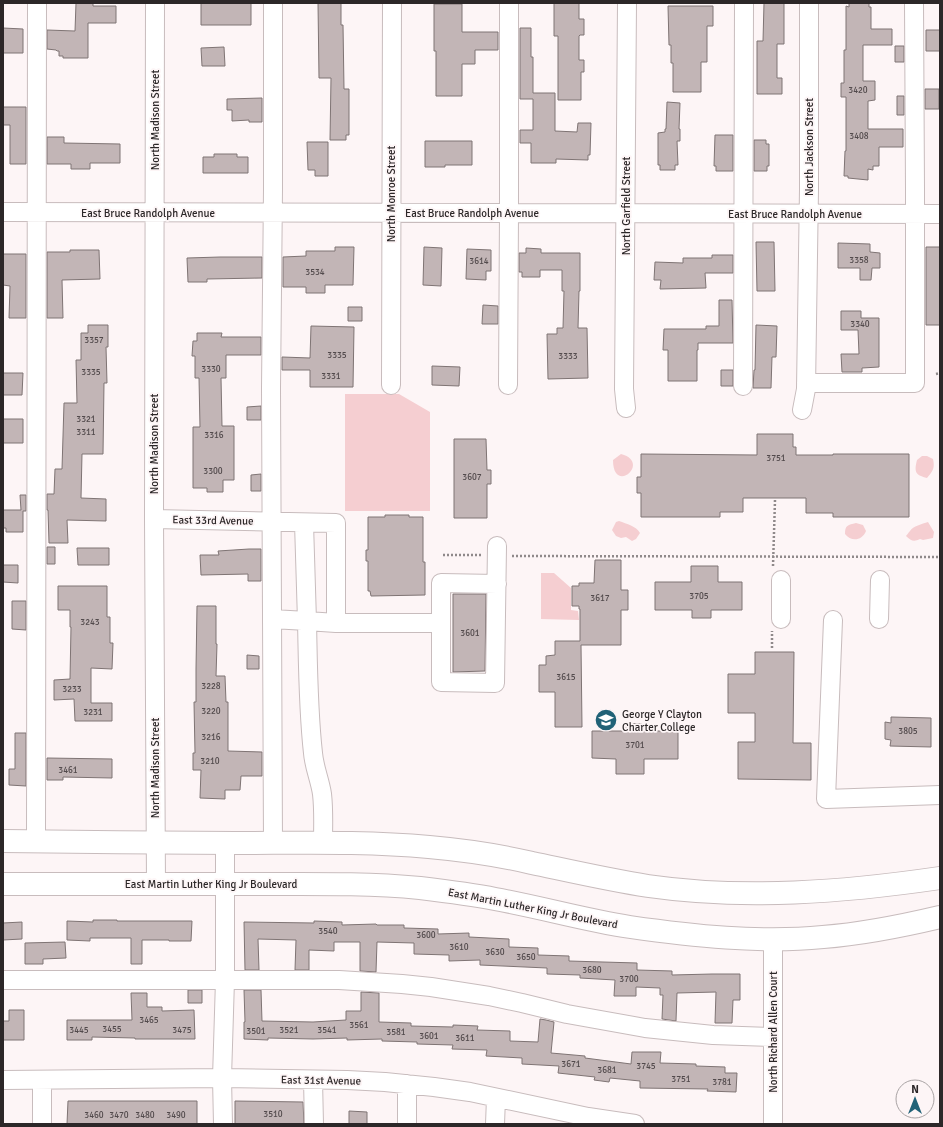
<svg xmlns="http://www.w3.org/2000/svg" width="943" height="1127" font-family="Signika,sans-serif">
<rect width="100%" height="100%" fill="#fdf5f6"/>
<path fill="#f5ced1" d="M345 394H399L430 412V511H345Z
M621 454C652 462 613 496 613 460Z
M922 456H927L933 459C935 468 933 471 927 478 915 475 914 472 917 460Z
M619 521C627 524 636 526 640 533L636 539 632 541 626 537 621 538 616 536 612 530 616 522Z
M928 522 934 532 933 538 923 540 920 539C914 542 911 541 906 536 907 535 908 533 910 531 913 526 922 524 928 522Z
M856 523 863 525 866 531C862 541 851 542 845 534 845 525 848 525 856 523Z
M541 573H554L571 588V610L578 611 579 620 541 619Z"/>
<path fill="#c2b5b6" stroke="#7f7474" d="M76 3H93V6H116V23H88V58H63V56H59V51H57L56 50 47 49V30L75 31Z
M201 3H251V25H201Z
M318 3H341V25H343L344 89H349V135H346V140H330L331 78H319Z
M554 3H579V19H584V35H580L579 36V60H584V72H581V100H558V36H554Z
M764 3H784V44H777V78H782V94H757V41H763Z
M849 3H869V7H871V29H892V45H863V81H875V100L868 101V129H903V147H879V166H873V170L868 169V180L848 178V176H844L845 151H846V97H841V83H844V50H846V6L849 7Z
M434 4H462V32H498V50H475V64H462V96H436V51H434Z
M668 6H713V26H707V62H701V92H673V63H671V45H669Z
M3 28 23 29V53H3Z
M520 28H531V57H533V93H555V131L577 132 578 123H591L590 155H588V160L556 159V163H531V143H520V130H533V99H520Z
M926 30H940V51H926Z
M895 46H904V62H895Z
M224 47 225 66H202L201 48Z
M925 89H939V109H925Z
M897 96H904V115H897Z
M262 98V122H249V120L232 121V110H227V99Z
M667 102 680 103 679 129H680V141H677L678 165H675V170H660V165H658V133L665 132V129H666Z
M3 107H26V164H10V125H3Z
M715 135H733V171H716V166H714Z
M47 137H64V143L120 144V163H90V169H71V164H47Z
M754 140H766V144H769V166H767V171H754Z
M425 141H472V165H445V167H425Z
M307 142H328V176H315V170H308Z
M214 154H237V157H248V173H203V157H214Z
M756 242H774L775 291H757Z
M838 243 870 244V252L880 253V268H872L871 280H860V268H838Z
M335 247H354L353 285H325V293H306V287H283V257L306 256V251H335Z
M424 247 442 248 441 286 423 285Z
M926 247H940V325H926Z
M526 248 541 249V253H580V291H579L578 328H587L588 378 548 379 547 334H557V328H563L564 291H562V270H540V277H522V272H519V253H526Z
M467 249 491 250V271H486V280L466 279Z
M70 250H99L100 279 62 280 63 318H47V252H70Z
M3 254H26V318H9L10 286 3 285Z
M712 255H733V273H705L706 288 660 289 661 280H654L655 262 683 263V258H712Z
M220 257H262V278L207 279V282H188L187 258Z
M719 300H732L733 343H698V350H697V381H668V350H663L664 329H706V326H719Z
M483 305 498 306V324H482Z
M348 307H362V321H348Z
M841 311H861V318H879V367L862 368V372H842L841 354H859L858 330H841Z
M88 325H108V347H106L107 383H104L103 454H82L81 498 106 499V521L67 520 68 543H49L48 510H47V494H54L55 469H62L64 403H77L76 360H81V333H88Z
M756 325 777 326 776 357H772L771 388H753L754 370H755Z
M311 326 354 327 353 387H310V370H282V357L310 358Z
M197 333H222L221 337H261V355H226V378H221L222 426H234V480H223V492H207V488H193V427H200L199 378H195V356H192L193 341H197Z
M432 366 460 367 459 386 432 385Z
M721 370H733V386H721Z
M3 373H23L22 395H3Z
M261 406V420H247V407Z
M3 419H23V443H3Z
M757 434H793V447H796V455H833V454H909V517H833V513H806V498H743V512H720V517H641V493H637V477H641V454L757 455Z
M454 439H486L487 470H491V484H487V518H454Z
M261 474V491H251V475Z
M20 495H26V511H23V532H6V528H3V510H21Z
M385 515H409V517H423V562H425V595L371 596 370 591H368V561H366V550H368V517H385Z
M47 547H55V564H47Z
M77 548H109V565H78Z
M249 549H261V581H248V574L201 575 200 555H219L218 551Z
M595 560H621V590H628V610H621V645H581L582 727H555V692H539V665H546V656L555 655V641H580V609H579V606H572V586H579V583H594Z
M3 565H18V583L3 582Z
M691 566H718V582H742V610H711V618H692V610H655V582H691Z
M58 586H107V617H110V643H113L112 669 91 668V703H112V721H75L74 699 54 700V680L70 679 71 627H70V610H58Z
M453 594H486L485 671 453 672Z
M12 601H26V630L12 629Z
M197 606H216V644H217L216 676H225L226 702H228V751L262 752V776H241L240 790H225V799L200 798 201 770H193V753H195L194 702H196V669Z
M755 652H794L793 743H811V780L738 779V742H755V713H728V674H755Z
M247 655 259 656V669H247Z
M891 717 931 718V747L890 746 891 740 885 739V722L891 723Z
M623 723 642 724V731H678V759H644V774H616V759L592 758V731H623Z
M15 733H26V786L9 785V769H15Z
M47 758 112 759V778L63 777V780H47Z
M93 920H117V921H192L191 941H169V940H142V964H131V938H90V941L67 940V921L93 922Z
M314 921 342 922V925L376 924 377 925H404V928L438 929V934L469 933V937L509 939V947L538 948V955L569 956V961L637 963V970L672 971V975L712 974H740V1000H733L732 1023H715L716 992 677 993 676 1021 662 1019 663 995H660V988L636 987V996H614L615 980 580 978V975L547 974V968L480 965V960L449 961V955L414 954V943L377 942 376 972 360 971V942H334V951L309 950V970H295L296 940 258 939 259 970H245L244 922 314 923Z
M22 922V939L3 940V923Z
M65 942 66 958 43 959V964H25V943Z
M188 990H202V1003H188Z
M244 990H261L262 1021 313 1022 346 1020V1011H361V992L379 993V1022L411 1023V1026L453 1027V1025L478 1026 477 1030 510 1031V1041L538 1042 540 1019 546 1020 554 1022 551 1053 585 1056V1058L631 1064 632 1052H661L660 1063 696 1064V1066L725 1067V1073H737L736 1092 707 1091 708 1089 640 1088V1081L610 1078 609 1082 594 1080 595 1077 558 1073 559 1066 522 1064V1058L486 1056 487 1050 452 1049 453 1045 417 1044V1042L382 1041V1039L347 1040V1038L313 1039 268 1038V1040L244 1039V1022H245Z
M131 993H147V1007H162V1011L194 1010 195 1039H135V1038L92 1037V1040H67V1020H132Z
M9 1010H24V1040H3V1021H9Z
M68 1101H197V1124H67Z
M235 1101 303 1102 304 1124H235Z
M349 1111 367 1112V1124H349Z"/>
<g fill="none" stroke-linecap="round" stroke-linejoin="round">
<g stroke="#c8bcbd" stroke-width="20">
<path id="minor" d="M155 3 154 519 156 884
M3 212 940 214
M806 383H915V190L914 3
M391 385 392 3
M508 385 509 213V3
M743 386 744 3
M626 408 624 389 627 3
M802 410 806 389 809 189V3
M154 519 336 523V623
M304 523 307 621 336 623H441
M781 580V619
M497 584 441 583V682L495 683 497 546
M272 619 307 621C308 665 308 709 313 753 314 767 320 780 322 794 324 811 323 827 323 843
M879 619 880 580
M833 620 826 799 940 795
M36 841 37 3
M273 843 271 389 273 189V3
M3 980H339L402 984 431 987 489 996 522 1003 567 1014 645 1028 713 1035 773 1037
M3 1080 222 1078 347 1080 385 1082 434 1087 470 1092 588 1117 635 1124
M42 1080V1124
M313 1080 314 1124
M223 1124 222 1078 225 980V843
M407 1124V1084
M495 1124 496 1098
M773 1124V939"/>
</g>
<g stroke="#c8bcbd" stroke-width="24">
<path id="major" d="M3 841C80 842 158 843 235 843 299 843 365 841 429 847 463 850 498 855 532 863 570 871 609 880 648 886 745 900 844 892 940 878
M3 884C88 884 174 884 259 884 313 884 366 883 420 888 445 891 470 894 495 899 540 907 584 920 630 927 693 936 759 943 823 937 862 934 902 926 940 917"/>
</g>
<path stroke="#8f898a" stroke-width="2.5" stroke-dasharray="2 2" stroke-linecap="butt" d="M936 374 940 373
M443 555H481
M512 556 940 557
M773 566 775 500
M772 648V631"/>
<use href="#minor" stroke="#fff" stroke-width="18"/>
<use href="#major" stroke="#fff" stroke-width="22"/>
</g>
<defs>
<g id="university-disc" transform="scale(1.15)"><circle r="9.5" fill="#216277" stroke="#fdf5f6"/><path d="M0-5L7-2L0 1L-7-2ZM-4 1L0 2.5L4 1V4Q0 6-4 4Z" fill="#fff"/></g>
</defs>
<g fill-rule="evenodd">
<use href="#university-disc" x="606" y="720"/>
</g>
<g text-anchor="middle" stroke-width="3.5" stroke-linejoin="round" paint-order="stroke">
<g font-size="9" fill="#524a4c">
<text x="858" y="93">3420</text>
<text x="859" y="139">3408</text>
<text x="859" y="263">3358</text>
<text x="479" y="264">3614</text>
<text x="315" y="275">3534</text>
<text x="860" y="327">3340</text>
<text x="94" y="343">3357</text>
<text x="337" y="358">3335</text>
<text x="568" y="359">3333</text>
<text x="211" y="372">3330</text>
<text x="91" y="375">3335</text>
<text x="331" y="379">3331</text>
<text x="86" y="422">3321</text>
<text x="86" y="435">3311</text>
<text x="214" y="438">3316</text>
<text x="776" y="461">3751</text>
<text x="213" y="474">3300</text>
<text x="472" y="480">3607</text>
<text x="699" y="599">3705</text>
<text x="600" y="601">3617</text>
<text x="90" y="625">3243</text>
<text x="470" y="636">3601</text>
<text x="566" y="680">3615</text>
<text x="211" y="689">3228</text>
<text x="72" y="692">3233</text>
<text x="211" y="714">3220</text>
<text x="93" y="715">3231</text>
<text x="908" y="734">3805</text>
<text x="211" y="740">3216</text>
<text x="635" y="748">3701</text>
<text x="210" y="764">3210</text>
<text x="68" y="773">3461</text>
<text x="328" y="934">3540</text>
<text x="426" y="938">3600</text>
<text x="459" y="950">3610</text>
<text x="495" y="955">3630</text>
<text x="526" y="960">3650</text>
<text x="592" y="973">3680</text>
<text x="629" y="982">3700</text>
<text x="149" y="1023">3465</text>
<text x="359" y="1028">3561</text>
<text x="112" y="1032">3455</text>
<text x="79" y="1033">3445</text>
<text x="182" y="1033">3475</text>
<text x="289" y="1033">3521</text>
<text x="327" y="1033">3541</text>
<text x="256" y="1034">3501</text>
<text x="396" y="1035">3581</text>
<text x="429" y="1039">3601</text>
<text x="465" y="1041">3611</text>
<text x="571" y="1067">3671</text>
<text x="646" y="1069">3745</text>
<text x="607" y="1073">3681</text>
<text x="681" y="1082">3751</text>
<text x="722" y="1085">3781</text>
<text x="273" y="1117">3510</text>
<text x="94" y="1118">3460</text>
<text x="119" y="1118">3470</text>
<text x="145" y="1118">3480</text>
<text x="176" y="1118">3490</text>
</g>
<g font-size="11" fill="#2c2728" stroke="#fdf5f6">
<text transform="translate(155 120) rotate(-90)" y="4">North Madison Street</text>
<text transform="translate(809 147) rotate(-90)" y="4">North Jackson Street</text>
<text transform="translate(391 194) rotate(-90)" y="4">North Monroe Street</text>
<text transform="translate(626 206) rotate(-90)" y="4">North Garfield Street</text>
<text x="148" y="217">East Bruce Randolph Avenue</text>
<text x="472" y="217">East Bruce Randolph Avenue</text>
<text x="795" y="218">East Bruce Randolph Avenue</text>
<text transform="translate(154 444) rotate(-90)" y="4">North Madison Street</text>
<text transform="translate(213 520) rotate(1)" y="4">East 33rd Avenue</text>
<text transform="translate(155 768) rotate(-90)" y="4">North Madison Street</text>
<text x="211" y="888">East Martin Luther King Jr Boulevard</text>
<text transform="translate(533 908) rotate(11)" y="4">East Martin Luther King Jr Boulevard</text>
<text transform="translate(773 1032) rotate(-90)" y="4">North Richard Allen Court</text>
<text transform="translate(321 1080) rotate(1)" y="4">East 31st Avenue</text>
</g>
<g font-size="11" fill="#2c2728" stroke="#fdf5f6" text-anchor="start">
<text x="622" y="718">George Y Clayton<tspan x="622" dy="13">Charter College</tspan></text>
</g>
</g>
<rect width="943" height="1127" fill="none" stroke="#2c2728" stroke-width="8"/>
<g transform="translate(915 1099)"><circle r="19" fill="#fdf5f6" stroke="#a9a3a4"/>
<path d="M0-3L7 15L0 10L-7 15Z" fill="#216277"/>
<text y="-6" font-size="11" font-weight="bold" text-anchor="middle" fill="#2c2728">N</text>
</g>
</svg>
